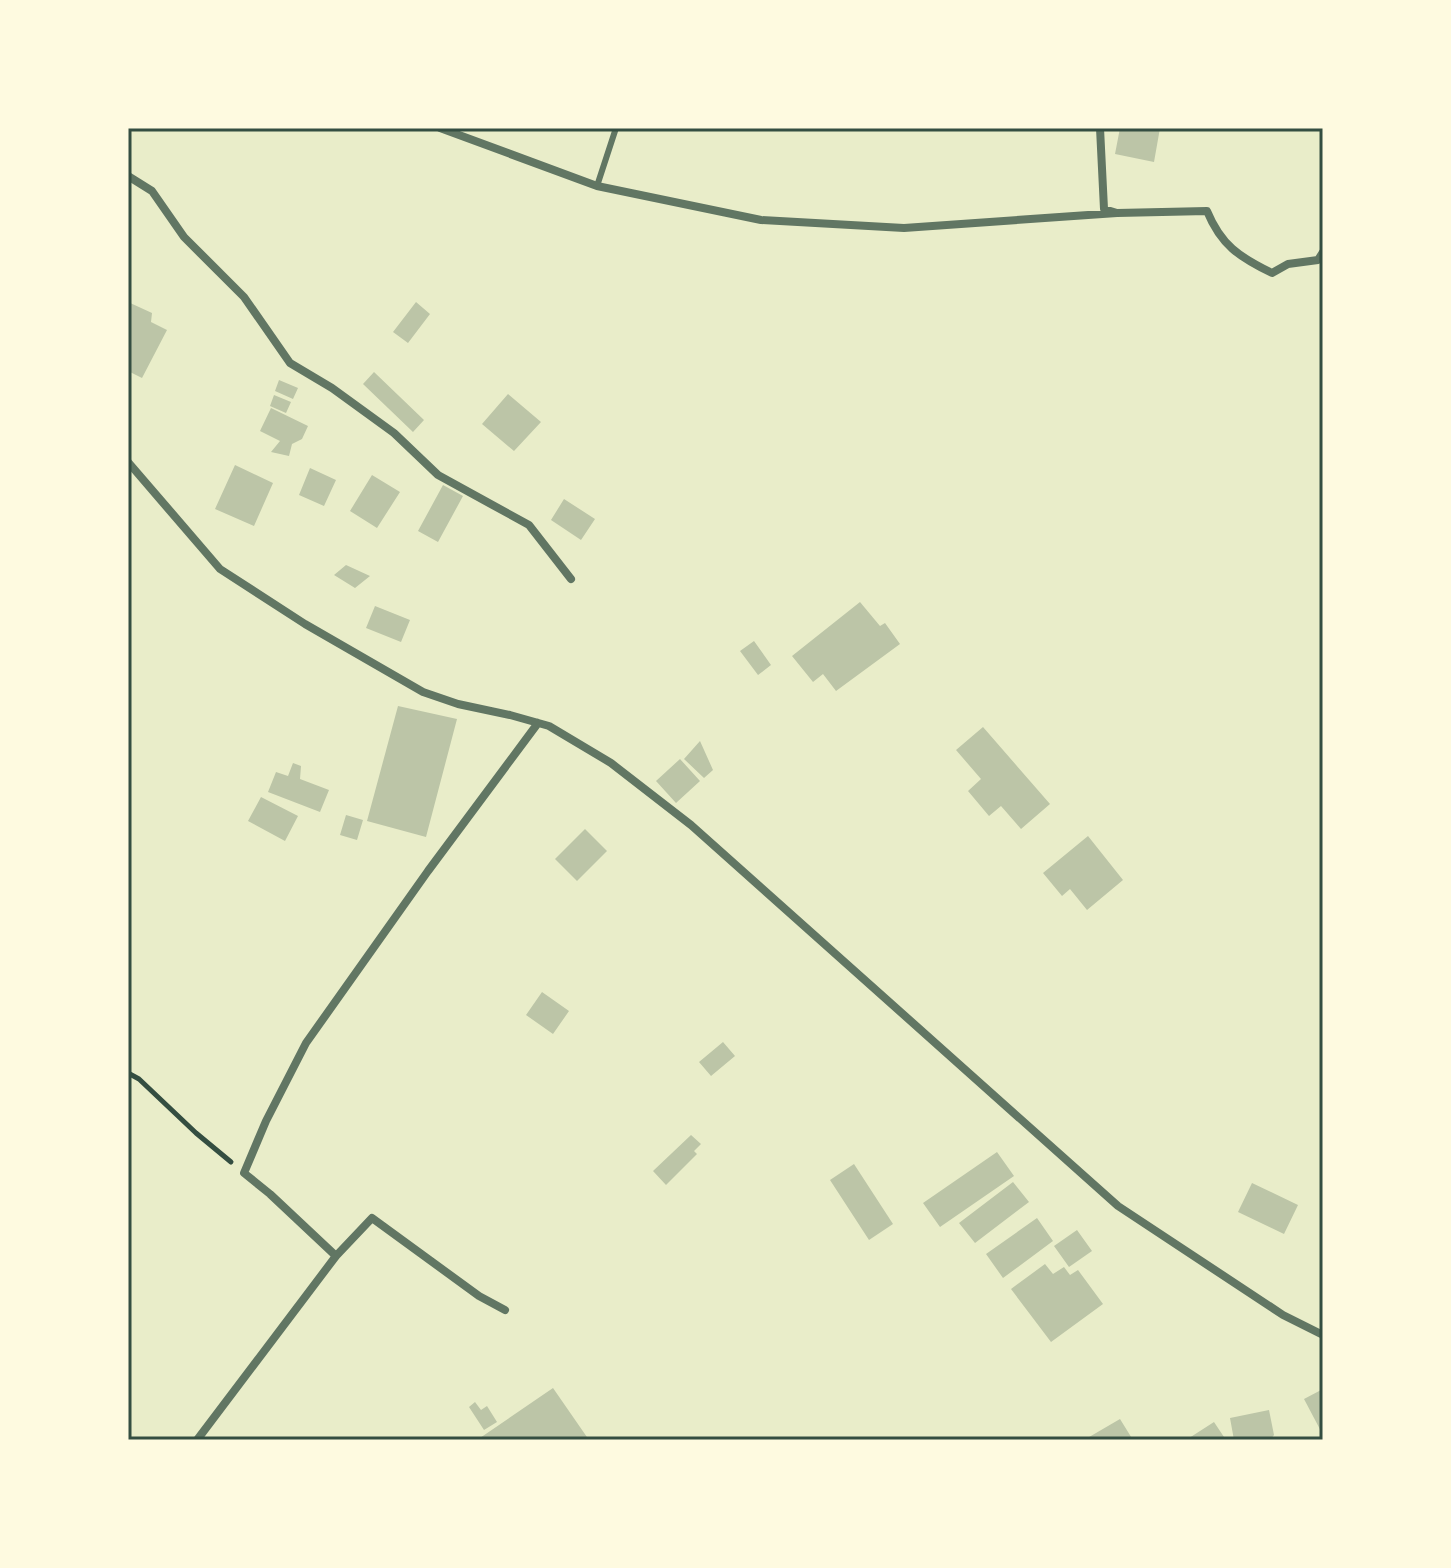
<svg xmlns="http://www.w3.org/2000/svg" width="1451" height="1568" font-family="Montserrat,sans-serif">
<rect width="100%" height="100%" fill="#e9edc9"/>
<path fill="#bcc5a7" d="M1120 128H1160L1154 162 1115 154Z
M128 302 152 313 151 322 167 330 142 378 128 371Z
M416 302 430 314 408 343 393 332Z
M374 372 424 420 413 432 363 384Z
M279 380 298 388 293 399 275 391Z
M508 394 541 422 514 451 482 424Z
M274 395 291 402 286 413 270 406Z
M271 408 308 426 302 439 292 444 289 456 271 452 280 441 260 431Z
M235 465 273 483 254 526 215 509Z
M310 468 336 480 324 506 299 495Z
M372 475 400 492 377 528 350 511Z
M443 485 463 496 438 542 418 531Z
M564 499 595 519 581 540 551 520Z
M346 565 370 576 355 588 334 575Z
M860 602 880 626 885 623 900 644 836 691 823 674 813 682 792 656Z
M375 606 410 620 401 642 366 628Z
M754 641 771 665 758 675 740 651Z
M398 706 457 719 426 837 367 821Z
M983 727 1050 804 1021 829 1001 806 989 816 968 791 981 779 956 750Z
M700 741 713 770 704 778 684 759Z
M680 759 700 781 676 803 656 781Z
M293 763 301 766 300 779 329 790 320 812 268 792 276 772 288 776Z
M261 797 298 816 285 841 248 821Z
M346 815 363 820 357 840 340 835Z
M585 829 607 851 577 881 555 859Z
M1088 836 1123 880 1087 910 1070 889 1062 896 1043 873Z
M542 992 569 1011 553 1034 526 1015Z
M723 1042 735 1056 711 1076 699 1062Z
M691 1135 701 1144 694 1151 697 1154 666 1185 653 1171Z
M997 1152 1014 1176 940 1227 923 1203Z
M854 1164 893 1224 869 1240 830 1180Z
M1013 1182 1029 1202 975 1243 959 1223Z
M1252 1183 1298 1205 1284 1234 1238 1212Z
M1037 1218 1053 1241 1003 1278 986 1254Z
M1077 1230 1092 1251 1069 1267 1054 1246Z
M1045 1264 1053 1274 1064 1267 1070 1275 1078 1270 1103 1304 1051 1342 1011 1289Z
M553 1388 589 1440H477Z
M1323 1389V1435L1304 1399Z
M475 1402 481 1410 487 1406 497 1422 484 1430 469 1407Z
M1269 1410 1274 1435 1270 1440H1234L1230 1418Z
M1120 1419 1133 1440H1084Z
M1214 1422 1226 1440H1186Z"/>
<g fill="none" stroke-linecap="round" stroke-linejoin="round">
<path stroke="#344e41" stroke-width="5" d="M128 1073 139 1079 196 1133 231 1162"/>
<path stroke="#617663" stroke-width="6" d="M597 186 616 128"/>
<path stroke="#617663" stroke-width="8" d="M440 128 597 186 761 220 904 228 1117 213
M1100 128 1104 209 1117 213 1207 211C1221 245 1239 257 1272 273L1288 264 1318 260 1323 252
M128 176 152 191 184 237 244 297 290 363 332 388 394 433 438 475 529 525 571 579
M128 462 220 569 305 624 423 692 458 704 510 715 549 726 611 763 691 825 1118 1206 1283 1315 1323 1335
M336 1256 270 1194 244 1173 266 1121 306 1043 428 871 538 723
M197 1440 336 1256 372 1218 479 1296 505 1310"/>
</g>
<rect width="1451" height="1568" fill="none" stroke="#fefae0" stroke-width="260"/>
<rect x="130" y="130" width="1191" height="1308" fill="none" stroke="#344e41" stroke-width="3"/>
</svg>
